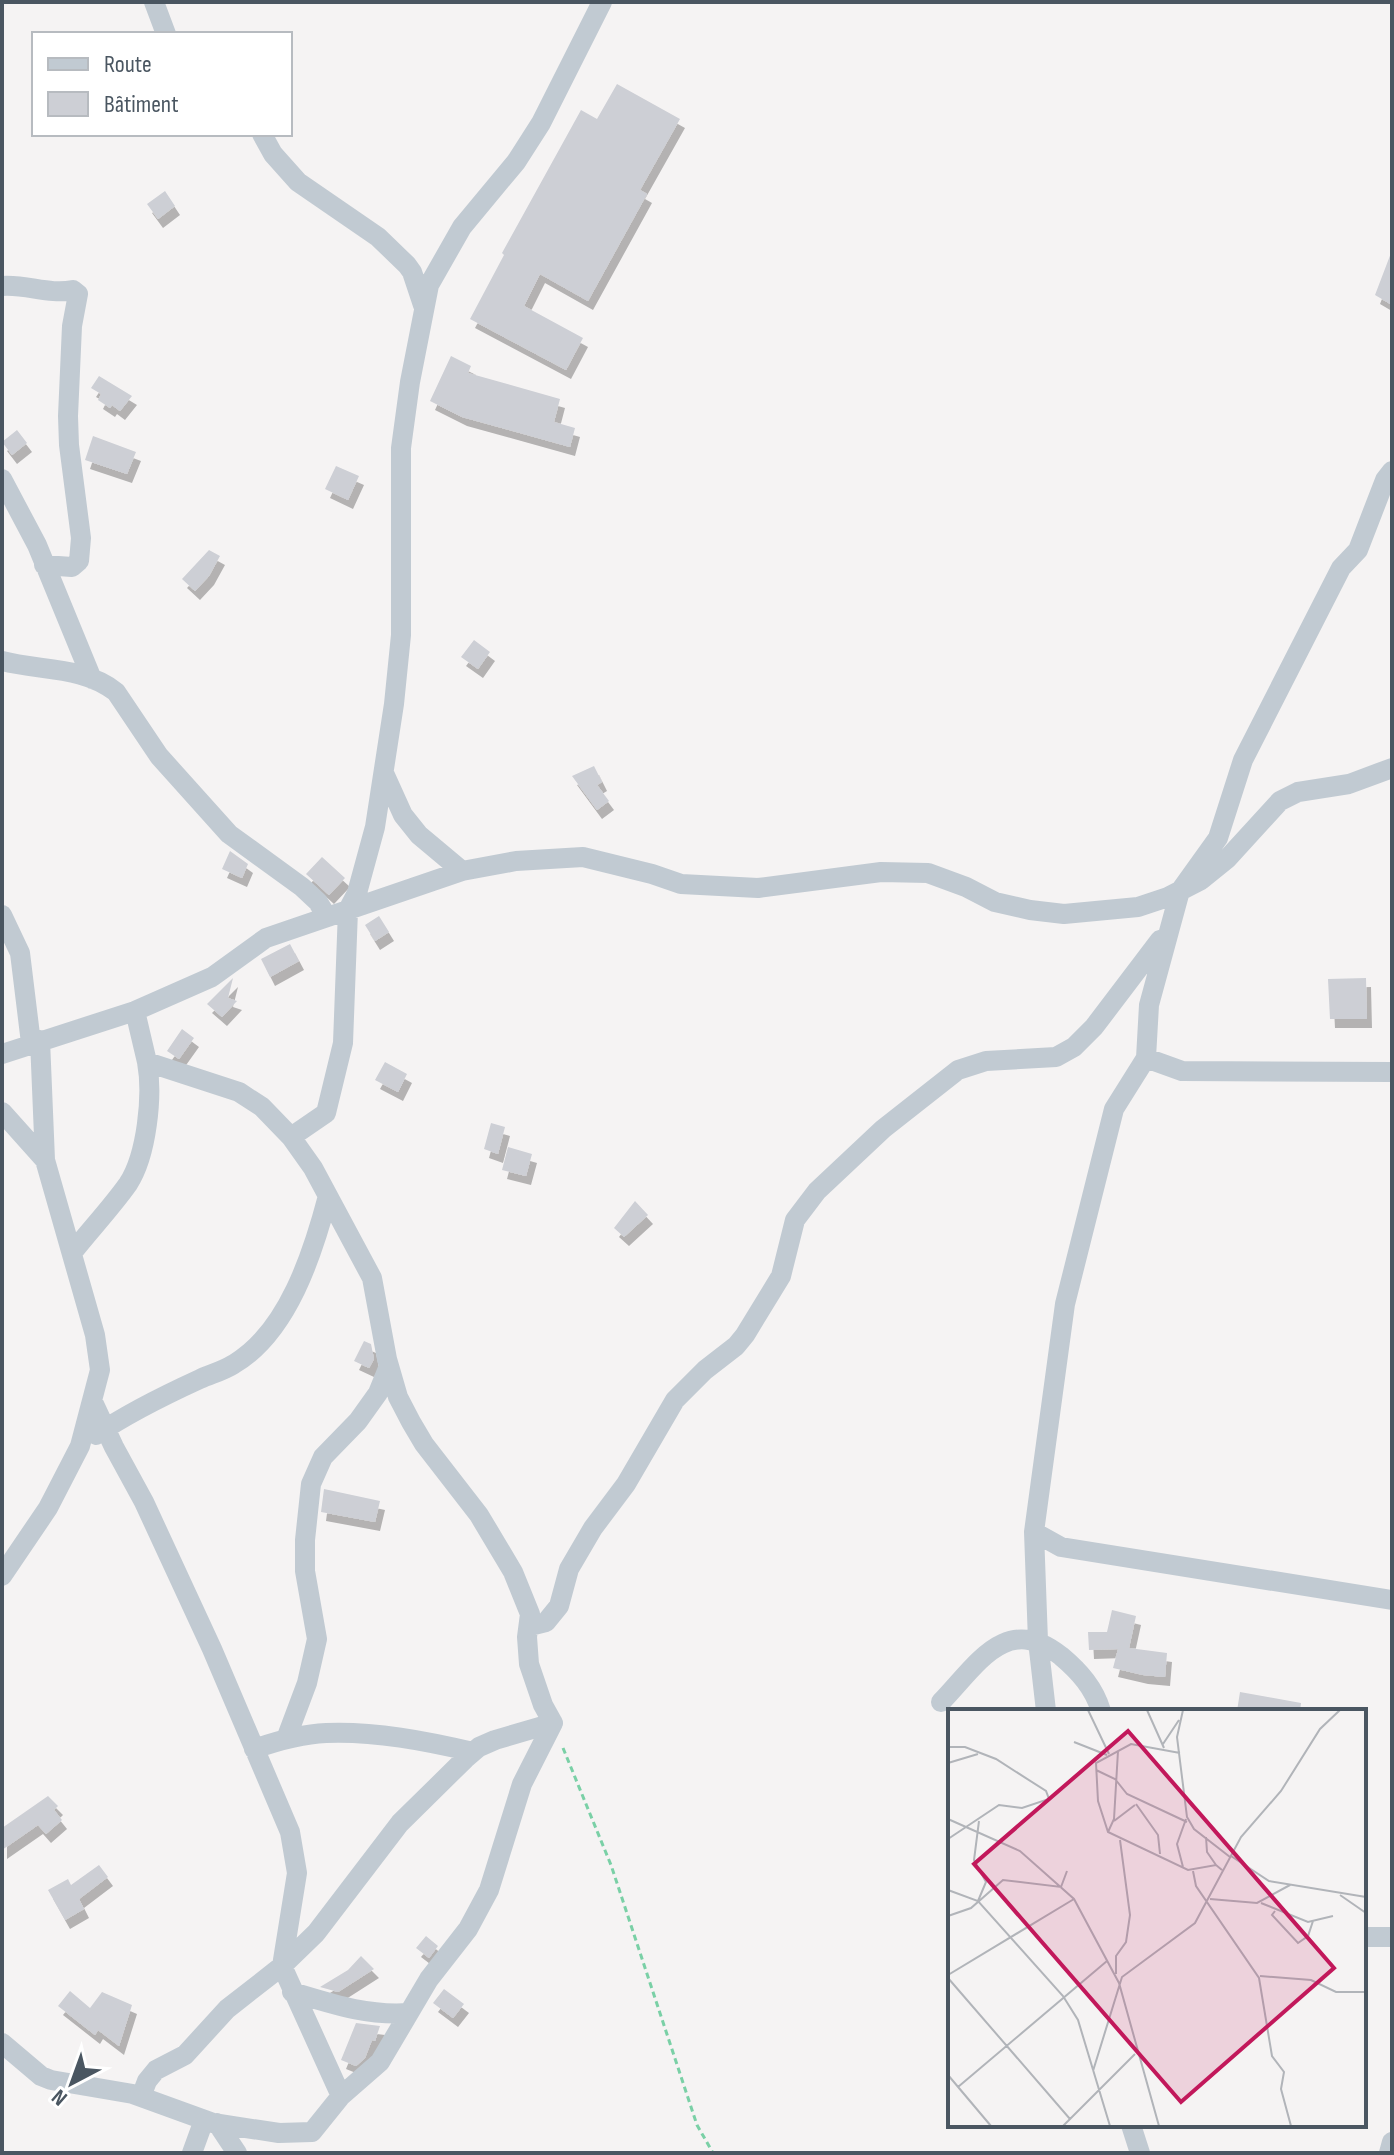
<svg xmlns="http://www.w3.org/2000/svg" width="1394" height="2155" font-family="'Sofia Sans Condensed',sans-serif">
<defs>
<filter id="shadow"><feDropShadow dx="5" dy="9" stdDeviation="0" flood-color="#0004"/></filter>
</defs>
<rect width="100%" height="100%" fill="#f5f3f3"/>
<path fill="#cdcfd5" filter="url(#shadow)" d="M617 84 680 119 640 190 647 194 588 301 540 274 524 306 583 338 566 370 470 319 504 255 502 253 581 110 597 119Z
M165 191 175 206 158 219 147 204Z
M1391 253H1392V305L1375 295Z
M451 356 471 366 468 373 560 399 554 422 575 428 570 447 462 417 430 401Z
M99 376 132 396 120 411 112 405 110 408 98 400 101 394 91 388Z
M17 430 27 443 12 455 2 442Z
M93 436 136 452 127 474 85 460Z
M336 466 359 476 348 500 325 489Z
M209 550 220 556 209 576 195 591 182 579Z
M474 640 490 652 478 669 461 657Z
M594 766 602 782 597 785 609 801 597 810 572 776Z
M230 851 248 864 242 878 222 869Z
M322 857 345 878 329 895 306 874Z
M379 916 389 932 375 941 365 925Z
M290 944 299 961 270 977 261 959Z
M233 978 228 998 237 1001 222 1017 207 1004Z
M1366 978 1367 1019H1330L1328 979Z
M182 1029 194 1038 179 1059 167 1051Z
M385 1062 407 1074 398 1092 375 1080Z
M491 1123 505 1127 498 1154 484 1149Z
M508 1147 532 1154 526 1176 502 1170Z
M635 1201 648 1215 624 1237 614 1228Z
M364 1341 371 1344 374 1359 369 1368 354 1361Z
M324 1489 380 1501 375 1522 321 1512Z
M1112 1610 1136 1616 1129 1648 1167 1653 1165 1677 1143 1675 1113 1668 1118 1649 1089 1650 1088 1632H1107Z
M1240 1692 1301 1703 1300 1711H1237Z
M48 1796 58 1806 54 1810 62 1820 46 1834 38 1825 2 1850V1828Z
M99 1865 108 1877 79 1899 84 1909 65 1920 48 1890 68 1879 71 1885Z
M426 1936 438 1946 429 1958 416 1948Z
M361 1956 374 1969 338 1992 320 1987 348 1970Z
M444 1989 464 2004 453 2018 433 2003Z
M70 1991 90 2008 102 1992 132 2005 119 2046 98 2030 95 2035 58 2006Z
M356 2023 380 2026 375 2041 372 2040 365 2058 356 2066 341 2060Z"/>
<g fill="none" stroke-linecap="round" stroke-linejoin="round">
<path stroke="#7ad0a6" stroke-width="3" stroke-dasharray="6 4" stroke-linecap="butt" d="M563 1748 611 1865 697 2125 713 2153"/>
<path stroke="#c1cad2" stroke-width="20" d="M154 2 166 34
M262 134 273 154 298 182 378 237 407 265 412 272 423 305
M2 286C27 284 49 295 73 290L78 294 72 326 68 416 69 445 81 538 79 561 72 567 44 565
M2 479 37 545 92 679
M2 661C40 671 83 666 116 692L159 756 229 834 302 887 318 902 327 917
M384 773 403 815 419 835 462 871
M2 915 20 953 31 1043
M135 1011 147 1062 239 1092 262 1107 291 1137 313 1168 372 1278 387 1359 398 1397 411 1422 424 1444 479 1515 513 1572 530 1614 527 1637 529 1664 543 1705 553 1723
M2 1054 135 1011 212 977 266 938 462 871 516 861 583 857 652 874 681 884 758 888 881 872 928 873 966 887 995 902 1030 910 1064 914 1138 907 1168 897 1201 880 1227 859 1280 801 1298 792 1349 784 1392 768
M1146 1058 1182 1071 1392 1072
M2 1112 45 1160
M291 1137 326 1113 343 1043 348 910 357 893 375 827 394 704 401 635V448L410 382 429 285 462 227 516 162 541 123 602 2
M72 1253C90 1230 111 1208 128 1184 147 1155 153 1095 147 1062
M93 1402 114 1447 144 1502 212 1649 290 1832 297 1873 282 1966 341 2096
M96 1435C128 1413 165 1395 200 1379 211 1374 223 1371 234 1364 288 1332 313 1253 328 1196
M1034 1532 1061 1547 1392 1600
M2 1576 48 1508 80 1446 100 1370 95 1335 45 1160 40 1040
M530 1626 546 1622 559 1606 569 1569 593 1528 626 1484 675 1400 705 1370 736 1346 745 1335 781 1276 795 1220 817 1191 883 1129 958 1070 986 1061 1056 1057 1074 1047 1094 1027 1160 940
M941 1702C977 1665 1006 1612 1061 1656 1080 1672 1094 1688 1101 1711
M1046 1711 1038 1641 1034 1532 1065 1304 1114 1109 1146 1058 1149 1005 1180 891 1218 838 1243 760 1341 568 1358 550 1385 480 1392 471
M286 1739 307 1683 317 1639 305 1571V1540L311 1484 323 1457 358 1421 378 1393 389 1366
M254 1749C277 1741 301 1734 326 1733 375 1731 426 1741 473 1752
M1364 1937H1392
M292 1992C332 2004 367 2016 409 2013
M2 2043 41 2076 51 2080 133 2094 213 2123 279 2133 312 2132 341 2096 380 2062 429 1979 468 1929 489 1890 522 1784 553 1723
M141 2097 147 2081 156 2070 185 2055 227 2009 282 1966 316 1933 400 1823 465 1759 479 1747 495 1740 553 1723
M217 2123 237 2153
M1131 2125 1140 2153
M192 2153 204 2120
M1389 2153 1392 2142"/>
</g>
<g transform="translate(948 1709)">
<rect width="418" height="418" fill="#f5f3f3"/>
<path fill="none" stroke="#b1b4b9" stroke-width="2" d="M140 1 161 45M199 1 216 39M235 1 229 28 239 108 246 120 282 148M126 33 159 46M215 35 231 11M0 38H17L48 50 98 82 101 90 74 99 51 96 0 130M232 44 183 35 148 54 150 92 160 123 240 161 268 156 274 161M0 54 30 45M148 61 167 70 179 85 239 113M188 95 210 126 212 145M0 110 72 142 126 190 171 274 211 417M166 112 187 96M160 123 166 110 170 42M258 128 259 143 268 156M283 147 321 172 418 188M235 158 229 135 238 110M245 162 248 177 311 269 324 347 336 363 333 380 343 417M0 181 30 192 115 287 130 311 162 417M392 186 418 204M262 190 309 194 342 176M30 192 38 173 26 151 31 112M313 194 360 213 385 207M327 202 324 206 350 234 360 227 365 212M0 207 23 199 55 171 113 178 119 162M168 265V247L178 233 182 206 172 131M0 266 126 190M312 267 363 271 388 283H418M0 269 122 410 115 417M145 362 174 268 247 214 293 128 333 82 372 20 392 1M0 366 43 417M10 378 159 252M120 412 187 345"/>
<path fill="#c2185b" fill-opacity="0.15" stroke="#c2185b" stroke-width="4" d="M180 22 386 259 233 393 26 155Z"/>
<rect width="418" height="418" fill="none" stroke="#4a5661" stroke-width="4"/>
</g>
<rect width="1394" height="2155" fill="none" stroke="#4a5661" stroke-width="8"/>
<rect x="32" y="32" width="260" height="104" fill="#ffffff" stroke="#b7bbc0" stroke-width="2"/>
<rect x="48" y="58" width="40" height="12" fill="#c1cad2" stroke="#b7bbc0" stroke-width="2"/>
<text x="104" y="72" font-size="24" fill="#4a5661">Route</text>
<rect x="48" y="92" width="40" height="24" fill="#cdcfd5" stroke="#b7bbc0" stroke-width="2"/>
<text x="104" y="112" font-size="24" fill="#4a5661">Bâtiment</text>
<g transform="translate(72 2083) rotate(221)" stroke="#ffffff" stroke-width="6" paint-order="stroke">
<path d="M0-6L14 30L0 20L-14 30Z" fill="#4a5661"/>
<text y="-12" font-size="22" font-weight="bold" text-anchor="middle" fill="#4a5661">N</text>
</g>
</svg>
